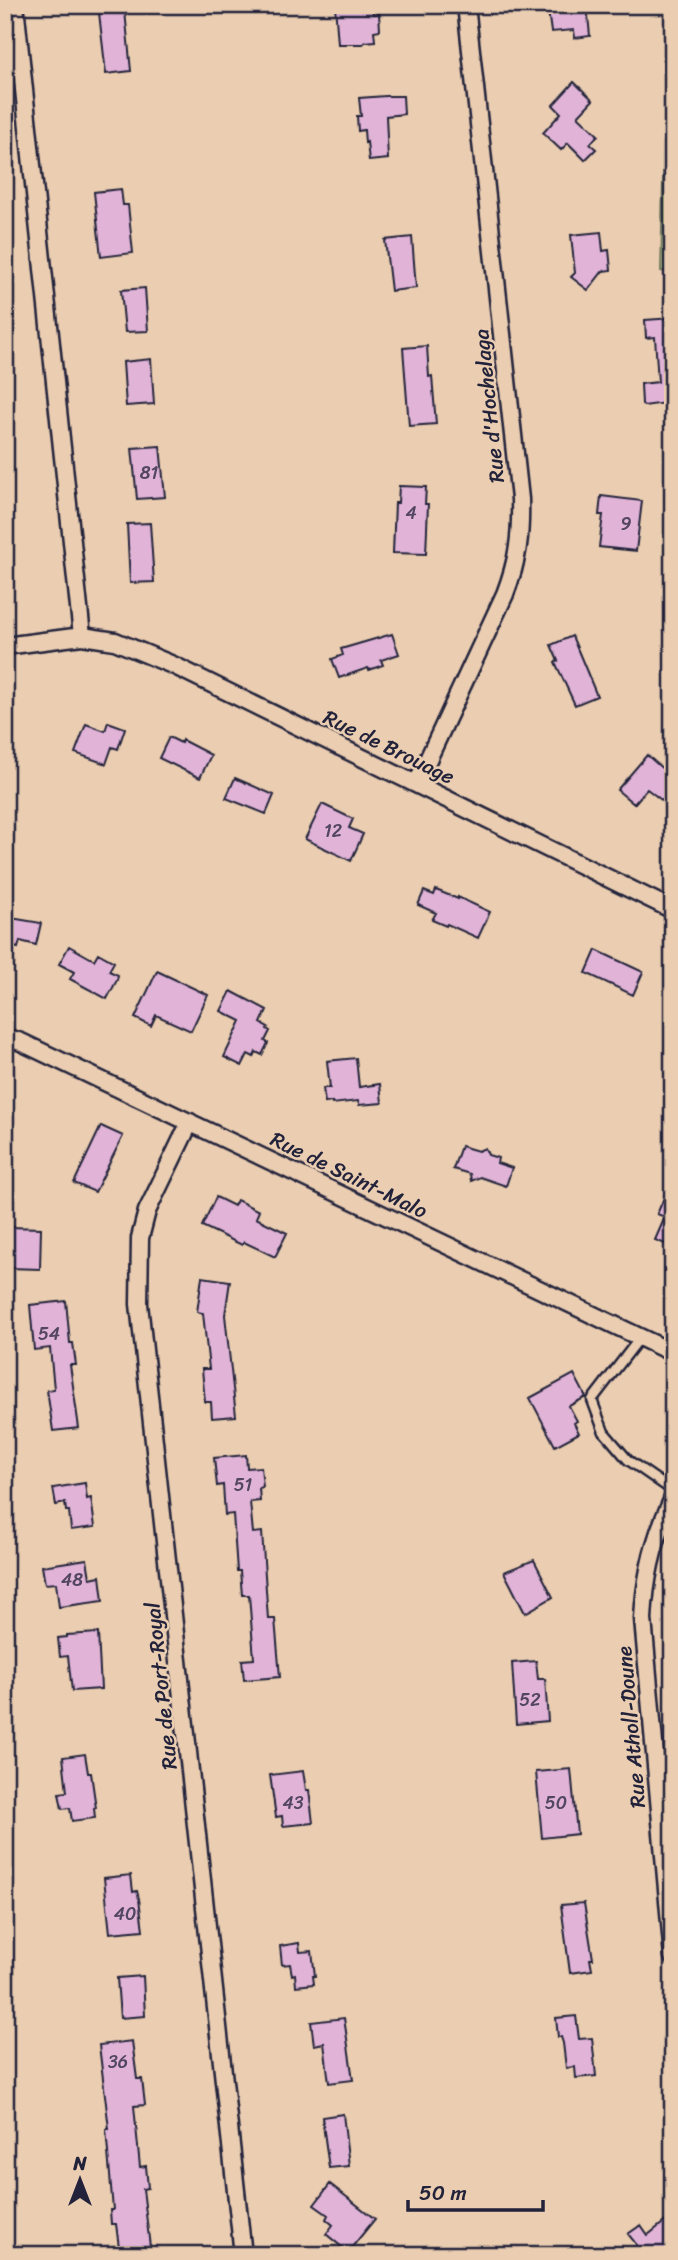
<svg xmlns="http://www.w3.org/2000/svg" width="678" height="2260" font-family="Sriracha,sans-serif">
<rect width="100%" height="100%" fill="#ebceb1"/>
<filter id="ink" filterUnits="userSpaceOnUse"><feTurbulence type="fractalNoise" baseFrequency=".0143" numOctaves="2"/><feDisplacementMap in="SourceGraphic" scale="14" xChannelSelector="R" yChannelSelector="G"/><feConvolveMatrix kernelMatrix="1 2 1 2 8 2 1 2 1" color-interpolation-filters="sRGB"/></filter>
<g filter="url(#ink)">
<path fill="#c6d488" stroke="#747b62" stroke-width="2" d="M667 5H673V272L661 271Z"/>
<path fill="#e1b4d7" stroke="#22223b" stroke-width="2" d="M335 5H372L373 14 379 13 380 30 374 31 375 41 365 42 363 44H338Z
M556 5H587L590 36 575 38 574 30 551 32 548 11 557 10Z
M125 11 131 71 106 74 99 13Z
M574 82 593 100 578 116 598 135 590 144 596 149 585 160 568 143 561 150 543 133 561 113 553 105Z
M386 96H403L404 114 386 116 388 159 369 161 367 142 365 143 364 130 358 131 357 116H361L359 98Z
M121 189 123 205H128L133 253 101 257 94 192Z
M601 232 603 251 609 250 611 270 603 271 588 290 571 277 575 273 571 235Z
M412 237 416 288 391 291 385 240Z
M145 288 148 331 125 332 121 290Z
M673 318V402L644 406 642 404 641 384 658 382 655 337 646 338 645 320Z
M427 346 429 377 432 376 436 424 409 426 403 348Z
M151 359 154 404 126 406 123 362Z
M160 446 165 497 137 499 132 448Z
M399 486 426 487 425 504H428L426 554 393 553 395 503H398Z
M601 496 642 501 636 551 599 547 603 515H599Z
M150 523 154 582 130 583 127 524Z
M392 634 399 654 381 660 383 665 369 670 368 668 339 678 332 659 343 655 341 649Z
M572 636 597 696 575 705 555 662 558 661 551 645Z
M108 722 125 728 118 749 112 747 106 764 75 753 86 724 105 731Z
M169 737 181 743 182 740 211 755 200 778 159 758Z
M647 755 673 778V809L647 789 634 804 617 790Z
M235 778 274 795 266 814 226 798Z
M322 804 353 819 349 828 363 834 351 861 305 839Z
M436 890 458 899V897L490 912 478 938 447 924 446 926 432 920 436 913 418 905 424 891 434 895Z
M5 917 41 923 36 945 20 941 18 948 5 945Z
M69 946 94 960 98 953 114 962 109 971 118 975 117 980 107 999 70 979 74 972 59 964Z
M596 950 643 972 633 995 586 973Z
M157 971 208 995 191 1031 156 1015 151 1026 135 1018Z
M231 991 267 1010 261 1023 268 1027 267 1029 270 1031 265 1041 268 1043 262 1055 256 1052 254 1057 248 1054 242 1066 224 1057 241 1021 221 1011Z
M356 1058 359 1087 380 1084 382 1103 359 1105 358 1101 332 1104V1102L325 1103 323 1088H330L327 1061Z
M101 1126 123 1136 95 1192 74 1183Z
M461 1146 478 1151 485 1148 488 1155 498 1158 497 1163 512 1168 506 1186 480 1177 471 1181 470 1174 453 1169Z
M673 1177V1247L655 1240 665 1217 657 1214Z
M216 1197 234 1206 237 1200 259 1211 256 1218 287 1233 275 1257 244 1242 242 1245 202 1226Z
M9 1227 41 1228 40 1269 8 1268Z
M202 1277 230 1281 225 1315 236 1416 212 1418 211 1402H205L202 1369H209L203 1313 197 1312Z
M66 1301 70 1343H73L76 1365H70L79 1428 53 1431 47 1390 54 1389 50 1348 34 1350 30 1305Z
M574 1374 586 1397 569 1406 577 1421 574 1423 579 1433 555 1446 530 1398Z
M246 1455 247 1468 261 1467 263 1487 259 1488 260 1501 250 1502 253 1533 262 1532 268 1619H275L280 1677 244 1680 242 1660 254 1659 249 1595H242L240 1571H237L233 1514 225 1515 223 1485 217 1486 214 1458Z
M85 1483 87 1499 91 1498 95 1527 71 1530 69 1511H66L65 1503 56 1505 53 1488Z
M87 1559 90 1578 100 1576 103 1601 59 1607 56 1583 45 1584 42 1566Z
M534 1560 553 1597 525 1613 504 1572Z
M98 1633 101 1689 72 1691 68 1656 60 1657 58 1638 67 1637V1635Z
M536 1661 538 1679H545L548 1721 516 1724 512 1663Z
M85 1754 88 1773H91L96 1808H94L95 1818 72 1821 70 1808 62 1809 59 1793 67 1792 63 1757Z
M571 1769 577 1834 542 1838 536 1772Z
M303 1771 306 1790H309L313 1823 283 1826 282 1816 276 1817 270 1775Z
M131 1875 133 1892 137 1891 139 1899 143 1930 110 1933 104 1878Z
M584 1903 593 1959H590L592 1970 570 1973 561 1905Z
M299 1943 300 1952 312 1951 315 1976H313L314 1984 296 1986 295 1974 292 1975 290 1964 282 1965 280 1946Z
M143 1976 145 2016 120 2018 117 1978Z
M576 2016 579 2039 592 2038 596 2076 576 2078 575 2067 566 2068 563 2043 561 2037H558L556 2018Z
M344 2018 353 2080 329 2083 324 2043 314 2045 311 2022Z
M132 2041 137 2079H142L145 2105 134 2106 140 2167 146 2166 148 2188 143 2189 151 2255H120L116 2224H111L110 2210H113L106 2129H109L99 2045Z
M343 2114 349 2166 329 2168 322 2117Z
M330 2184 375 2219 348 2252 326 2234 333 2225 326 2219 328 2215 314 2205Z
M673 2215V2251L668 2255H624L637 2245 628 2234 641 2225 648 2235Z"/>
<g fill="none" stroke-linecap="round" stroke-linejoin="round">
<g stroke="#22223b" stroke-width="13">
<path id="lane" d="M639 1339 592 1400 604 1432 628 1460 673 1491"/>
</g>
<g stroke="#22223b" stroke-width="21">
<path id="street" d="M15 5 82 636
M5 646 82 636 115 641 175 666 673 910
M417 783 505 594C518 560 521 536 520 499L466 5
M5 1037 21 1042 673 1353
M190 1122 147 1211 140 1238 139 1304 243 2255
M673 1498C654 1537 645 1576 643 1619L673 1957"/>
</g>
<use href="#lane" stroke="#ebceb1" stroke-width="8"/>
<use href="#street" stroke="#ebceb1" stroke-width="16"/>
</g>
</g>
<g text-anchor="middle" stroke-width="5" stroke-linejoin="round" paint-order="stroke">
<g font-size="18" fill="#524662">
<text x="149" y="479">81</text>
<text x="411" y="519">4</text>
<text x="626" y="530">9</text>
<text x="333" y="837">12</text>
<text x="49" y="1340">54</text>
<text x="243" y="1491">51</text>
<text x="72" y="1586">48</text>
<text x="530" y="1706">52</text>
<text x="293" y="1809">43</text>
<text x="556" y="1809">50</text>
<text x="125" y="1920">40</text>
<text x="118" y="2068">36</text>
</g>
<g font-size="21" fill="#22223b" stroke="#ebceb1">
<text transform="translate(489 406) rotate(-96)" y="7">Rue d'Hochelaga</text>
<text transform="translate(389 747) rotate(26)" y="7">Rue de Brouage</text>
<text transform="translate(349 1175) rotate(26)" y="7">Rue de Saint-Malo</text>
<text transform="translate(161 1686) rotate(-96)" y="7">Rue de Port-Royal</text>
<text transform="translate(631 1727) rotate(-95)" y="7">Rue Atholl-Doune</text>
</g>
</g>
<rect width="678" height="2260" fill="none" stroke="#ebceb1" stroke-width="28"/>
<rect x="14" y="14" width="650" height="2232" fill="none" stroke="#22223b" stroke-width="2.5" filter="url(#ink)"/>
<g transform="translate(80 2180)" stroke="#ebceb1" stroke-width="5" paint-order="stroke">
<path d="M0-5L12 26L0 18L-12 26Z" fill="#22223b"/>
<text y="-10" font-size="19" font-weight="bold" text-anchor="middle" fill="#22223b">N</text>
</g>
<path d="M408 2200v10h135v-10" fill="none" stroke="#22223b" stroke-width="3.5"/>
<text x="419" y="2200" font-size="21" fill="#22223b" stroke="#ebceb1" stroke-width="5" paint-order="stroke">50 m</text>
</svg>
